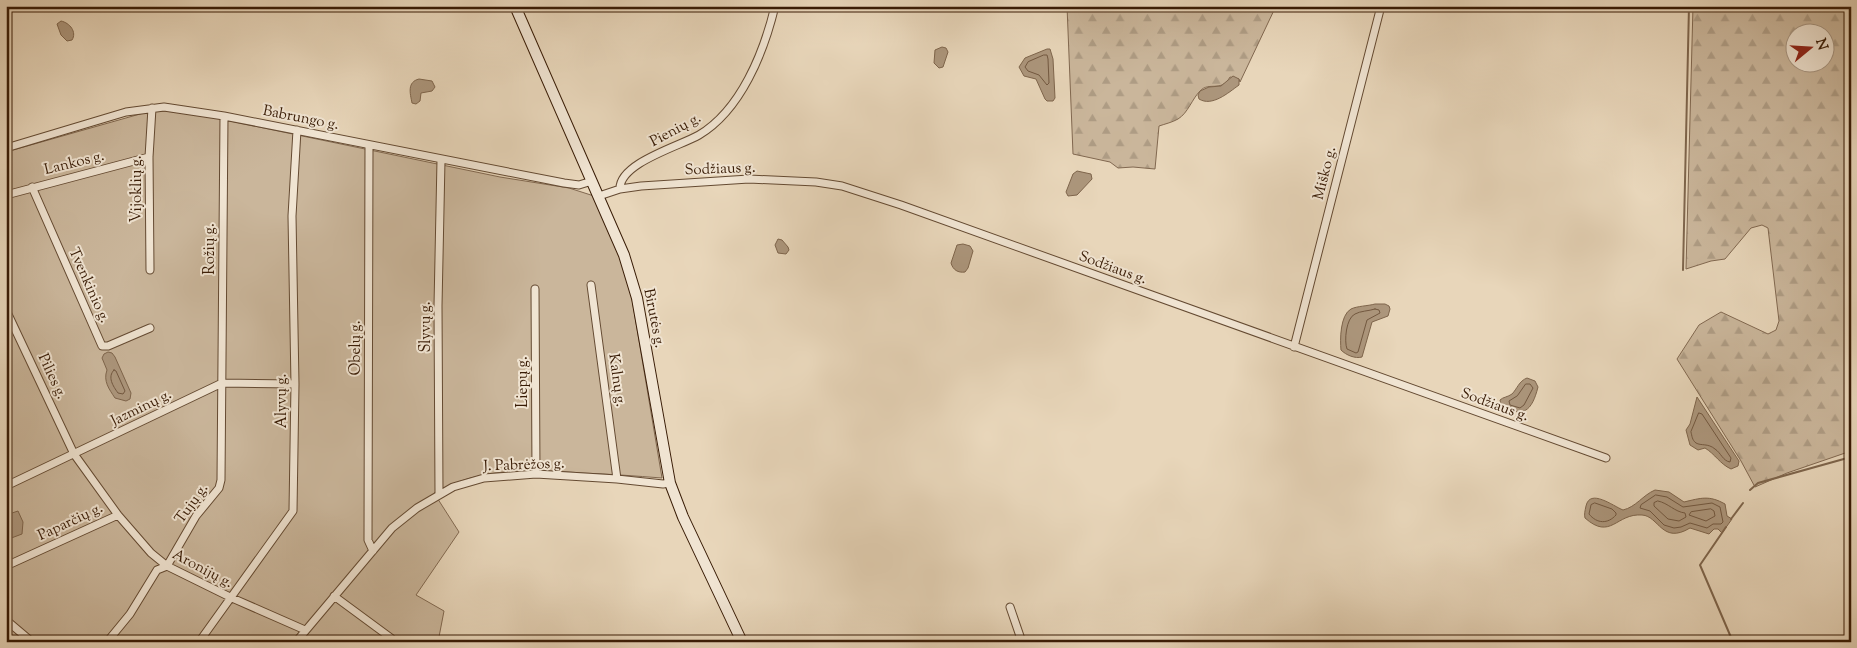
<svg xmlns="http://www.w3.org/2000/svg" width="1857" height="648" font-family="'Sorts Mill Goudy',serif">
<defs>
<pattern id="forest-firs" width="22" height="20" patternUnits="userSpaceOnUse" patternTransform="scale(1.25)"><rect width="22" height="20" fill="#cab69b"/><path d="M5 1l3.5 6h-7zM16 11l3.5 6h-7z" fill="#ae9c84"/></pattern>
</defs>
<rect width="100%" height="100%" fill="#e8d6ba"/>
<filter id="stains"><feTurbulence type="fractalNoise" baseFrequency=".004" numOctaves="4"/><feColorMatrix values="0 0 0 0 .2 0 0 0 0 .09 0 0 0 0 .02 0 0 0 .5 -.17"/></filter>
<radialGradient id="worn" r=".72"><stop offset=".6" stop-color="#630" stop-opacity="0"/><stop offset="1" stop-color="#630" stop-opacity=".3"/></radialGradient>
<path fill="url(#forest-firs)" stroke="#816850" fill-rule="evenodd" d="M1067 6H1276L1240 82 1239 79 1230 77C1221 93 1209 81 1200 91 1192 99 1188 113 1178 119 1173 122 1165 124 1159 126L1155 169 1133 167 1118 168 1110 162 1073 154Z
M1693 6H1851V451L1787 473 1755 487 1741 461 1677 359 1699 325 1721 312 1768 334 1776 330 1779 321 1768 228 1762 225 1751 228 1725 259 1711 261 1686 269ZM1794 32H1824V62H1794Z"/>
<path fill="#cab69b" stroke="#816850" d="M166 111 201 115 500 177 569 188 594 196 618 250 631 293 662 478C636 476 609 474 582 473 531 469 480 467 434 493L459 532 416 595 444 611 438 642H6V152L147 112Z"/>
<path fill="#ac967c" stroke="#7e654c" d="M61 21C70 23 77 32 72 40L67 41 61 35 57 24Z
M942 47 946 48 948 52 943 67 939 68 934 63 935 50Z
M1047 49H1050L1053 59 1055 98 1053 101H1047L1045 99 1036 79 1024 76 1019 67 1025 58Z
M1233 76 1239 79V85C1228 93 1212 107 1199 99L1198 95 1200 91 1209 87 1221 86Z
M419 79 432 81 435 87 432 91 421 93 420 101 416 104 412 103C410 93 407 82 419 79Z
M1077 171 1091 174 1092 179 1077 195 1068 196 1066 192 1073 174Z
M778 239 782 240 788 247 789 250 786 254 778 253 775 245Z
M963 244 970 246 973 251 968 268 965 272C958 273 953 270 951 263L957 245Z
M1375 304H1385L1389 306 1390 309 1388 316 1372 322 1362 357C1355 359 1346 355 1341 350 1340 340 1340 315 1351 309 1357 306 1368 306 1375 304Z
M108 352 112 353 115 357 131 393 130 399 126 401 115 398C109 389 103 381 107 370L102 358 104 354Z
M1527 378 1535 381 1538 387C1532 411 1523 419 1501 405L1500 400C1503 397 1508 397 1512 394 1517 389 1519 381 1527 378Z
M1697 397 1739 461 1738 466 1731 469C1720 464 1715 454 1705 448L1698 450 1690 445 1686 430 1690 424Z
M1655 490 1669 492 1684 502C1701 498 1709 495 1725 504L1727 516 1732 519 1722 533 1718 529H1714L1709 534 1690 528C1662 545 1659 516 1642 515 1616 513 1611 541 1585 518 1584 514 1585 511 1586 506 1590 488 1613 506 1623 510 1636 507 1643 495 1655 490Z
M18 511 23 522 22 534 6 540V515Z"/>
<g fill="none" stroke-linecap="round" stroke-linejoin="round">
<path stroke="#725840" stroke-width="1" d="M1044 55H1047L1048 59 1049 83 1047 85 1039 75 1028 71 1025 67 1028 62Z
M1375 309 1379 310 1380 313 1367 320 1358 352 1356 353 1347 349C1344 341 1346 318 1355 314 1360 311 1369 311 1375 309Z
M114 370 116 371 125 391 123 394 118 393C113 386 107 377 114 370Z
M1526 384H1530L1533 388 1524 405 1520 408 1510 405 1509 401 1517 396Z
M1699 413 1702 414 1731 458 1730 462C1723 461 1721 453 1715 449 1708 443 1701 446 1696 443 1692 440 1692 436 1691 432Z
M1656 495 1667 497 1683 507 1712 503 1720 507 1723 522 1721 524H1713L1707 528 1690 523 1681 527 1674 528 1664 525 1650 511 1640 508 1641 505Z
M1658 501C1668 503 1675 512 1685 513L1686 517 1679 521 1668 519 1654 506V503Z
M1595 503 1612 509 1616 513V515C1608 524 1597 524 1589 514L1591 505Z
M1711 509 1714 511 1715 516 1706 521 1689 515 1691 512Z"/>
<path stroke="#7e654c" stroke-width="2" d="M1683 270 1689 6
M1750 490 1758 483 1851 457
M1731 519 1743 503
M1726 527 1700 565 1733 642"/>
<g stroke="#644a32" stroke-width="9">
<path id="minor" d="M369 145 368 540 373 551
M6 148 126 112 164 107 224 116 564 183 579 185 592 181
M32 187 102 346H108L150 328
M620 189C619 163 680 146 699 135 741 110 764 52 775 6
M6 195 149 157
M599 196 620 189 641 186 749 179 816 182 842 186 901 205 1606 458
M150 270 149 157 152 108
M591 285 617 479
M535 289 536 474
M6 310 74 454 118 515 151 553 167 566 232 598 305 630
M1294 347 1381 6
M6 486 222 383 295 384
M439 494 438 306 441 160
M6 566 118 515
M334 596 391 638 392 642
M1010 607 1022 642
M6 620 32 642
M107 642 130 614 157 570 167 566 196 516 219 488 221 480 224 116
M199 642 293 511 295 384 292 216 297 130
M296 642 392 528 417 508 453 487 484 478 536 474 617 479 663 484 670 483"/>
</g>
<g stroke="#381b05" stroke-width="12">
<path id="secondary" d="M515 6 624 255 637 298 670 483 683 517 742 642"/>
</g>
<use href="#minor" stroke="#f0e4d2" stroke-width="7"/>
<use href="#secondary" stroke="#f0e4d2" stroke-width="10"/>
</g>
<g text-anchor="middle" stroke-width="4" stroke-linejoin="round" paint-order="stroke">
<g font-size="15" fill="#381b05" stroke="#f0e4d2">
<text transform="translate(301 117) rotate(11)" y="5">Babrungo g.</text>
<text transform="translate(675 129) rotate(-28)" y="5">Pienių g.</text>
<text transform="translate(74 162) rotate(-14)" y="5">Lankos g.</text>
<text transform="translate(720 168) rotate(-2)" y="5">Sodžiaus g.</text>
<text transform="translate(1324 173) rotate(-76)" y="5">Miško g.</text>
<text transform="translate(136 189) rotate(-90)" y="5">Vijoklių g.</text>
<text transform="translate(209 249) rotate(-90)" y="5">Rožių g.</text>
<text transform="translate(1113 267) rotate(20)" y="5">Sodžiaus g.</text>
<text transform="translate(90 285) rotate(66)" y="5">Tvenkinio g.</text>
<text transform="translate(655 318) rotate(79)" y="5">Birutės g.</text>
<text transform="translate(425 327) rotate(-90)" y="5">Slyvų g.</text>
<text transform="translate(355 348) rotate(-90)" y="5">Obelų g.</text>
<text transform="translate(53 376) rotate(65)" y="5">Pilies g.</text>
<text transform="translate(618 380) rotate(82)" y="5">Kalnų g.</text>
<text transform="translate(522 382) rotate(-90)" y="5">Liepų g.</text>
<text transform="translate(281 401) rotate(-90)" y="5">Alyvų g.</text>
<text transform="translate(1495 404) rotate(20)" y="5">Sodžiaus g.</text>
<text transform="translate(141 407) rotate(-26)" y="5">Jazminų g.</text>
<text transform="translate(524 464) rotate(-2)" y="5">J. Pabrėžos g.</text>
<text transform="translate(191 503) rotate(-54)" y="5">Tujų g.</text>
<text transform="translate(70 521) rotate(-25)" y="5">Paparčių g.</text>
<text transform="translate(203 568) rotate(28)" y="5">Aronijų g.</text>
</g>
</g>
<rect width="1857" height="648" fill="none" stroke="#e8d6ba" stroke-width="25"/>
<rect x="8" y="8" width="1842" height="633" fill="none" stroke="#381b05" stroke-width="2.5"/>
<rect x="12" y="12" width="1832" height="623" fill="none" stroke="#381b05"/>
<g transform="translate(1810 48) rotate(72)"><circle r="24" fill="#f0e4d2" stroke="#a69480"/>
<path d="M0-4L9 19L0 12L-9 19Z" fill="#8f2418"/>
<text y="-8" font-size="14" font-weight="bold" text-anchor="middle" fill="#381b05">N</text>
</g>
<rect width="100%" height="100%" filter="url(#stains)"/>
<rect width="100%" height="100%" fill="url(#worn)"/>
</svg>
